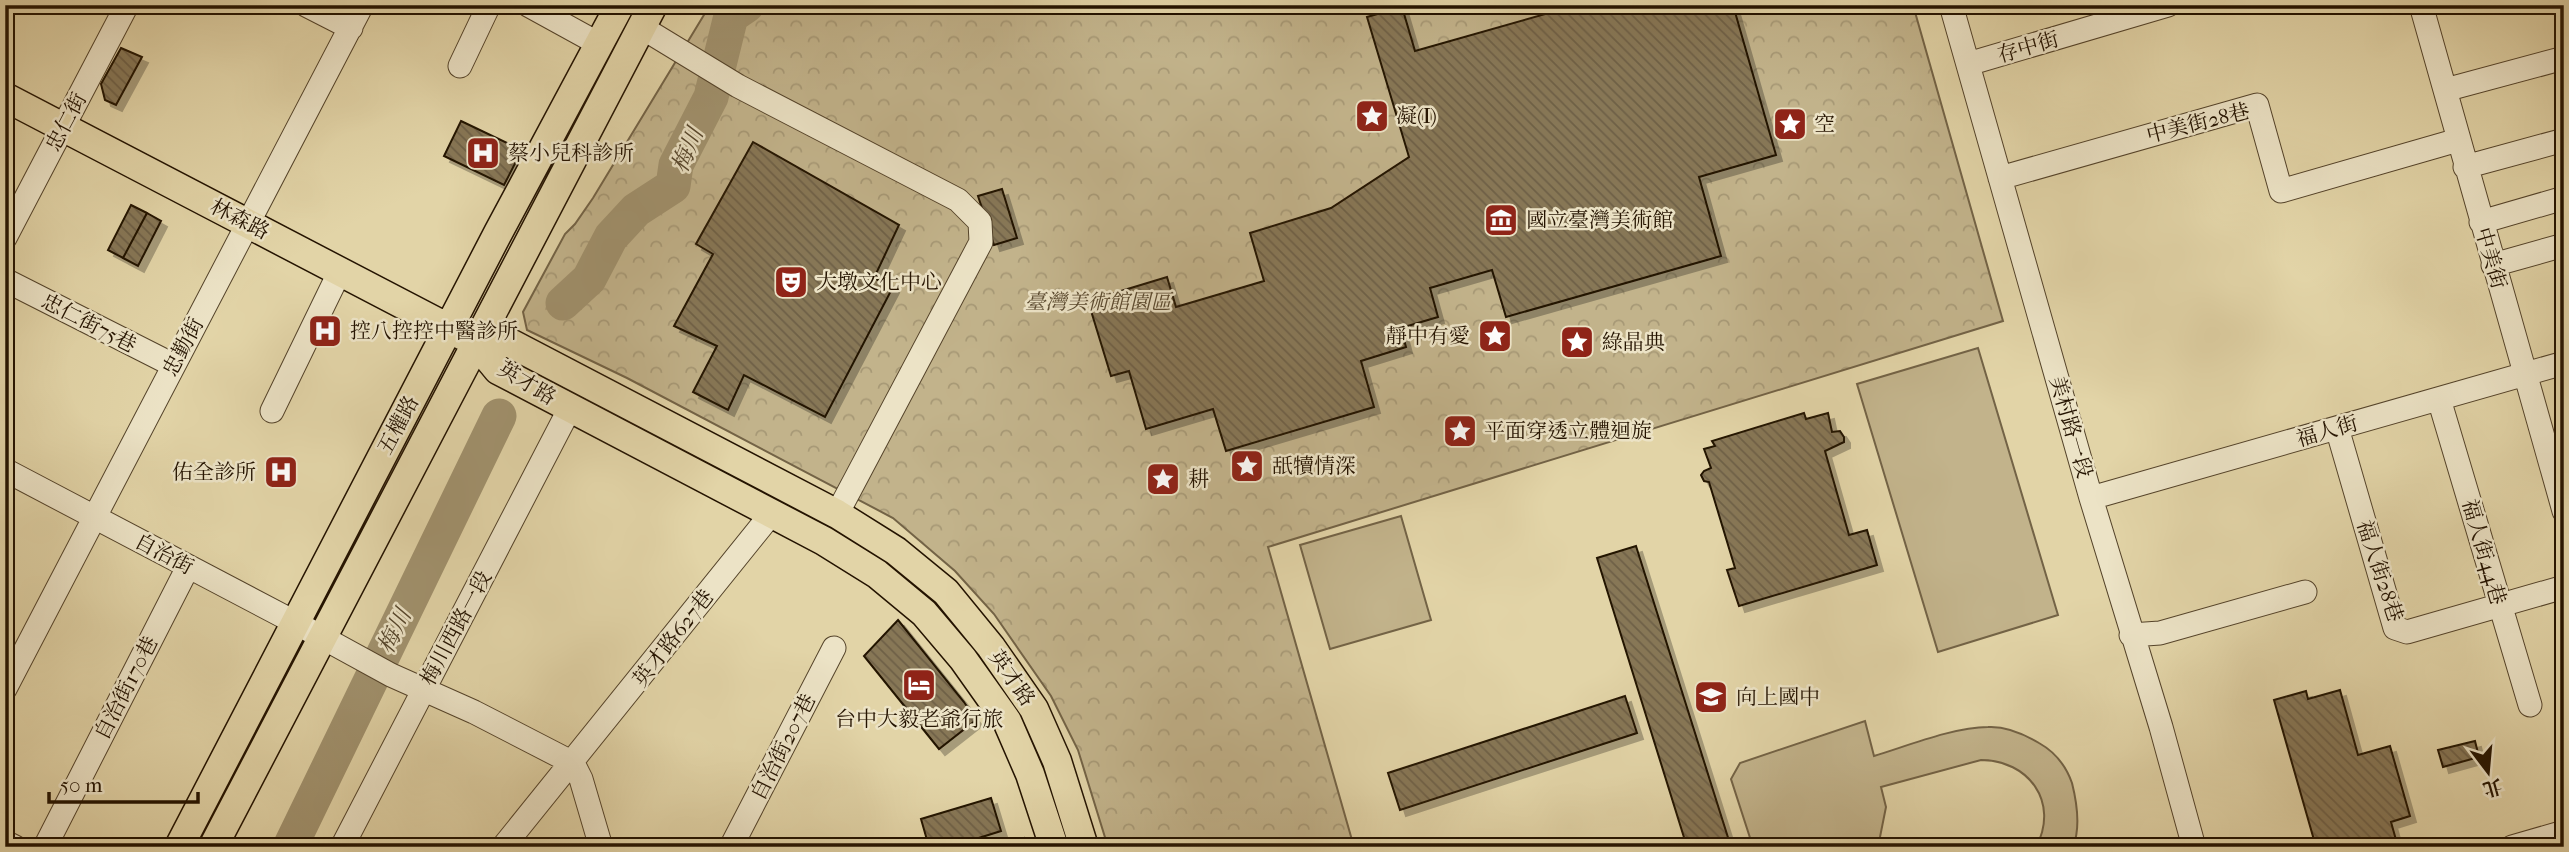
<svg xmlns="http://www.w3.org/2000/svg" width="2569" height="852" font-family="'IM FELL French Canon','Noto Serif TC',serif">
<defs>
<pattern id="park-crowns" width="20" height="18" patternUnits="userSpaceOnUse" patternTransform="scale(1.75)"><rect width="20" height="18" fill="#c2b38b"/><path d="M2 6a3 3 0 1 1 6 0M12 15a3 3 0 1 1 6 0" fill="none" stroke="#a79976"/></pattern>
<pattern id="building-back-hatch" width="6" height="6" patternUnits="userSpaceOnUse" patternTransform="scale(1.75)"><rect width="6" height="6" fill="#877757"/><path d="M-1 5l2 2M0 0l6 6M5-1l2 2" fill="none" stroke="#6e6046"/></pattern>
<filter id="shadow"><feDropShadow dx="6" dy="6" stdDeviation="0" flood-color="#0004"/></filter>
</defs>
<rect width="100%" height="100%" fill="#e2d4a7"/>
<filter id="stains"><feTurbulence type="fractalNoise" baseFrequency=".00286" numOctaves="4"/><feColorMatrix values="0 0 0 0 .2 0 0 0 0 .09 0 0 0 0 .02 0 0 0 .5 -.17"/></filter>
<radialGradient id="worn" r=".72"><stop offset=".6" stop-color="#630" stop-opacity="0"/><stop offset="1" stop-color="#630" stop-opacity=".3"/></radialGradient>
<path fill="url(#park-crowns)" stroke="#736346" stroke-width="2" d="M710 5H1913L2003 321 1268 547 1354 847H1108L1078 750 1051 696 994 614 955 571 893 518 627 378 527 330 523 312 565 234 575 224 593 198Z"/>
<path fill="#c2b38b" stroke="#736346" stroke-width="2" d="M1978 348 2058 615 1938 652 1857 384Z
M1401 516 1431 620 1330 649 1300 545Z
M1865 721 1874 756C1907 746 1954 727 1988 727 2006 726 2024 734 2039 743 2055 752 2066 766 2072 783 2077 803 2081 827 2073 847H2036C2060 802 2028 760 1981 760L1881 787 1886 807 1878 847H1753L1731 779 1740 763Z"/>
<g fill="none" stroke-linecap="round" stroke-linejoin="round">
<path stroke="#a1926e" stroke-width="35" d="M563 303 589 279 611 237 636 210 673 186 676 165 711 97 731 16 747 5
M290 847 499 416"/>
</g>
<path fill="url(#building-back-hatch)" stroke="#241300" stroke-width="2" filter="url(#shadow)" d="M1577 5H1733L1776 155 1699 177 1721 256 1506 317 1492 270 1430 288 1438 317 1401 328 1406 347 1361 361 1374 407 1226 451 1213 409 1146 429 1129 371 1111 376 1088 301 1167 277 1176 307 1264 281 1250 233 1331 208 1409 157 1367 17 1402 7 1415 51Z
M121 48 142 57 116 105 105 100 101 84Z
M461 121 522 150 504 185 444 156Z
M753 142 899 225 874 278 893 287 825 417 744 375 728 410 693 392 717 346 674 326 713 254 696 244Z
M1002 189 1017 238 994 245 978 196Z
M131 205 147 213 123 258 108 250Z
M147 213 161 221 138 266 123 258Z
M1804 413 1806 419 1828 413 1832 432 1840 431 1844 437V442L1825 451 1849 535 1867 530 1877 565 1739 606 1727 570 1735 568 1709 482 1704 481 1701 475 1704 471 1711 468 1704 449 1715 446 1712 441Z
M1636 546 1731 847H1687L1597 558Z
M898 620 964 702 976 720 939 749 864 656Z
M2340 690 2358 755 2390 746 2410 816 2391 822 2398 847H2316L2274 700 2306 691 2308 699Z
M1625 696 1637 733 1400 810 1388 773Z
M2475 741 2479 757 2443 767 2438 750Z
M991 798 1001 831 950 847H929L921 819Z
M1024 838 1026 847H997Z"/>
<g fill="none" stroke-linecap="round" stroke-linejoin="round">
<g stroke="#54432a" stroke-width="25">
<path id="minor" d="M306 5 351 28
M528 5 599 44
M1951 5 2091 498 2161 727 2194 847
M2421 5 2564 511
M641 27 738 86 958 200 980 222 981 242 837 514
M1968 64 2168 5
M460 66 489 5
M2445 90 2564 58
M2465 167 2564 140
M2000 178 2257 105 2281 191 2458 140
M2481 222 2564 198
M5 238 127 5
M2493 265 2564 245
M5 280 173 365
M2439 399 2530 705
M272 411 340 271
M2337 428 2395 628 2407 632 2564 587
M5 470 296 623 391 675 474 712 573 763 581 779 601 847
M2091 498 2564 363
M2131 635 2160 633 2305 592
M5 689 362 5
M5 842 15 847
M45 847 188 567
M342 847 570 408
M503 847 772 513
M731 847 834 648
M2512 847 2564 832"/>
</g>
<g stroke="#241300" stroke-width="31">
<path id="major" d="M5 97 475 342 498 370 824 541 877 574 924 613 963 659 1007 721 1030 774 1054 847
M475 342 510 343 837 514 896 551 946 592 991 647 1034 709 1057 761 1084 847
M179 847 498 233 620 5
M213 847 653 5"/>
</g>
<use href="#minor" stroke="#ece3c6" stroke-width="23"/>
<use href="#major" stroke="#e2d4a7" stroke-width="28"/>
</g>
<defs>
<g id="sight-square" transform="scale(1.75)"><rect x="-9" y="-9" width="18" height="18" rx="4" fill="#8f2418" stroke="#ece3c6"/><path d="M0-6L1.8-2.2L6-1.7L2.9 1.2L3.7 5.4L0 3.3L-3.7 5.4L-2.9 1.2L-6-1.7L-1.8-2.2Z" fill="#fff"/></g>
<g id="hospital-square" transform="scale(1.75)"><rect x="-9" y="-9" width="18" height="18" rx="4" fill="#8f2418" stroke="#ece3c6"/><path d="M-5-5h3v3.5h4V-5h3V5h-3V1.5h-4V5h-3Z" fill="#fff"/></g>
<g id="museum-square" transform="scale(1.75)"><rect x="-9" y="-9" width="18" height="18" rx="4" fill="#8f2418" stroke="#ece3c6"/><path d="M0-6L6-3V-2H-6V-3ZM-5-1h2V3h-2ZM-1-1h2V3h-2ZM3-1h2V3H3ZM-6 4H6V6H-6Z" fill="#fff"/></g>
<g id="theatre-square" transform="scale(1.75)"><rect x="-9" y="-9" width="18" height="18" rx="4" fill="#8f2418" stroke="#ece3c6"/><path d="M-5-5.5Q0-4 5-5.5V0Q5 5 0 6Q-5 5-5 0ZM-3.3-2.5H-1v1.5H-3.3ZM1-2.5H3.3v1.5H1ZM-2.8 1Q0 5.5 2.8 1Z" fill="#fff"/></g>
<g id="hotel-square" transform="scale(1.75)"><rect x="-9" y="-9" width="18" height="18" rx="4" fill="#8f2418" stroke="#ece3c6"/><path d="M-6-4.5h1.5V1H6V5H4.5V3h-9V5H-6ZM-4 0a1.8 1.8 0 1 1 3.6 0ZM.5 0V-2.5h3Q6-2.5 6 0Z" fill="#fff"/></g>
<g id="school-square" transform="scale(1.75)"><rect x="-9" y="-9" width="18" height="18" rx="4" fill="#8f2418" stroke="#ece3c6"/><path d="M0-5L7-2L0 1L-7-2ZM-4 1L0 2.5L4 1V4Q0 6-4 4Z" fill="#fff"/></g>
</defs>
<g fill-rule="evenodd">
<use href="#sight-square" x="1372" y="116"/>
<use href="#sight-square" x="1790" y="124"/>
<use href="#hospital-square" x="483" y="153"/>
<use href="#museum-square" x="1501" y="220"/>
<use href="#theatre-square" x="791" y="282"/>
<use href="#hospital-square" x="325" y="331"/>
<use href="#sight-square" x="1495" y="336"/>
<use href="#sight-square" x="1577" y="342"/>
<use href="#sight-square" x="1460" y="431"/>
<use href="#sight-square" x="1247" y="466"/>
<use href="#hospital-square" x="281" y="472"/>
<use href="#sight-square" x="1163" y="479"/>
<use href="#hotel-square" x="919" y="685"/>
<use href="#school-square" x="1711" y="697"/>
</g>
<g text-anchor="middle" stroke-width="5" stroke-linejoin="round" paint-order="stroke">
<g font-size="21" fill="#241300" stroke="#ece3c6">
<text transform="translate(2028 47) rotate(-16)" y="7">存中街</text>
<text transform="translate(66 122) rotate(-62)" y="7">忠仁街</text>
<text transform="translate(2198 123) rotate(-14)" y="7">中美街28巷</text>
<text transform="translate(240 219) rotate(27)" y="7">林森路</text>
<text transform="translate(2491 258) rotate(74)" y="7">中美街</text>
<text transform="translate(89 323) rotate(27)" y="7">忠仁街75巷</text>
<text transform="translate(183 347) rotate(-62)" y="7">忠勤街</text>
<text transform="translate(527 383) rotate(31)" y="7">英才路</text>
<text transform="translate(398 425) rotate(-62)" y="7">五權路</text>
<text transform="translate(2071 427) rotate(74)" y="7">美村路一段</text>
<text transform="translate(2327 431) rotate(-16)" y="7">福人街</text>
<text transform="translate(2484 552) rotate(74)" y="7">福人街44巷</text>
<text transform="translate(164 554) rotate(28)" y="7">自治街</text>
<text transform="translate(2380 571) rotate(72)" y="7">福人街28巷</text>
<text transform="translate(456 628) rotate(-62)" y="7">梅川西路一段</text>
<text transform="translate(673 638) rotate(-52)" y="7">英才路627巷</text>
<text transform="translate(1012 678) rotate(55)" y="7">英才路</text>
<text transform="translate(126 688) rotate(-63)" y="7">自治街170巷</text>
<text transform="translate(783 747) rotate(-63)" y="7">自治街207巷</text>
</g>
<g font-size="21" fill="#241300" stroke="#ece3c6" text-anchor="start">
<text x="1396" y="123">凝(I)</text>
<text x="1814" y="131">空</text>
<text x="508" y="160">蔡小兒科診所</text>
<text x="1526" y="227">國立臺灣美術館</text>
<text x="816" y="289">大墩文化中心</text>
<text x="350" y="338">控八控控中醫診所</text>
<text x="1470" y="343" text-anchor="end">靜中有愛</text>
<text x="1602" y="349">綠晶典</text>
<text x="1484" y="438">平面穿透立體迴旋</text>
<text x="1272" y="473">舐犢情深</text>
<text x="256" y="479" text-anchor="end">佑全診所</text>
<text x="1188" y="486">耕</text>
<text x="1736" y="704">向上國中</text>
<text x="919" y="726" text-anchor="middle">台中大毅老爺行旅</text>
</g>
<g font-size="21" font-style="italic" fill="#5b4b31" stroke="#ece3c6">
<text x="1098" y="309">臺灣美術館園區</text>
</g>
<g font-size="23" font-style="italic" fill="#56462c" stroke="#ece3c6">
<text transform="translate(687 150) rotate(-67)" y="8">梅川</text>
<text transform="translate(394 631) rotate(-64)" y="8">梅川</text>
</g>
</g>
<rect width="2569" height="852" fill="none" stroke="#e2d4a7" stroke-width="28"/>
<rect x="7" y="7" width="2555" height="838" fill="none" stroke="#241300" stroke-width="3.5"/>
<rect x="14" y="14" width="2541" height="824" fill="none" stroke="#241300" stroke-width="2"/>
<g transform="translate(2488 772) rotate(164)" stroke="#ece3c6" stroke-width="5" paint-order="stroke">
<path d="M0-5L12 26L0 18L-12 26Z" fill="#241300"/>
<text y="-10" font-size="19" font-weight="bold" text-anchor="middle" fill="#241300">北</text>
</g>
<path d="M49 792v10h149v-10" fill="none" stroke="#241300" stroke-width="3.5"/>
<text x="60" y="792" font-size="21" fill="#241300" stroke="#ece3c6" stroke-width="5" paint-order="stroke">50 m</text>
<rect width="100%" height="100%" filter="url(#stains)"/>
<rect width="100%" height="100%" fill="url(#worn)"/>
</svg>
